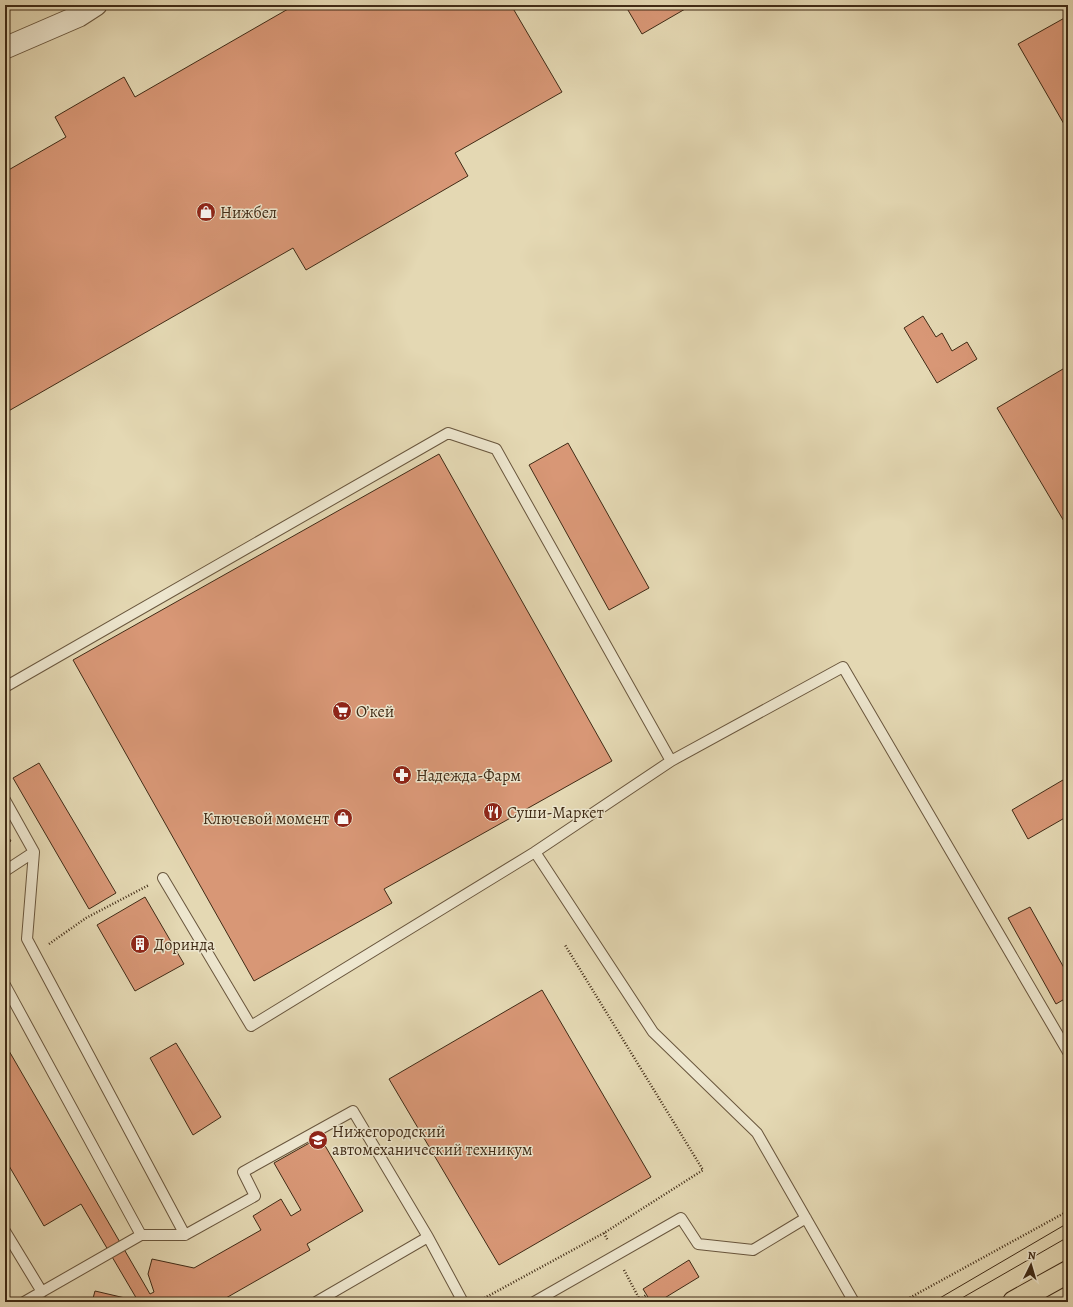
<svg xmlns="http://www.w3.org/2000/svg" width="1073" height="1307" font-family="Alegreya,serif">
<rect width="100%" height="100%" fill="#e4d8b3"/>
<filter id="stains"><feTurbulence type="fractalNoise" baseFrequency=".005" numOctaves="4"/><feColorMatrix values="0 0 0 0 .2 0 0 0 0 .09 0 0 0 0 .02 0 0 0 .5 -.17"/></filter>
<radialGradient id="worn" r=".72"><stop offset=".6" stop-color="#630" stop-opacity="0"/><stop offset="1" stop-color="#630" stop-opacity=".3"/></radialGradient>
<path fill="#d89776" stroke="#402b16" d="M295 5H511L562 92 455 153 468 176 306 270 293 248 5 413V172L66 137 55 117 124 77 135 97Z
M625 5H692L642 34Z
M1068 16V131L1018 44Z
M923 316 936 337 942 333 952 351 967 342 977 359 937 383 904 328Z
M1068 366V528L997 408Z
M568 443 649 588 609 610 529 465Z
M439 454 612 761 384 889 392 903 254 981 73 660Z
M39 763 116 893 89 909 13 778Z
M1068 777V816L1028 839 1012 810Z
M5 831 11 841 5 845Z
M145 897 184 964 135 991 97 925Z
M1030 907 1068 975V997L1056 1004 1008 918Z
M542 990 651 1177 499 1265 389 1079Z
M176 1043 221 1117 193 1135 150 1058Z
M5 1044 150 1294 154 1292 148 1274 152 1259 194 1268 261 1230 253 1216 281 1199 291 1216 301 1210 274 1163 320 1137 363 1211 307 1244 310 1250 219 1302H92L95 1291 138 1301 81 1204 44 1226 5 1159Z
M689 1260 699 1277 658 1302H651L643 1289Z"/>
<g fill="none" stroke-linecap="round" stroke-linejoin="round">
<g stroke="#69563d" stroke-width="12">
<path id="lane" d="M5 687 448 433 496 449 671 761 843 667 1068 1052
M671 761 535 852 653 1032 757 1133 854 1302
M5 800 34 852 27 939 185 1235
M5 871 34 852
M163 878 251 1026 535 852
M5 985 141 1235
M5 1231 42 1292
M428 1237 463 1302
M24 1302 141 1235H185L255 1196 243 1172 353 1111 428 1237 316 1302
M534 1302 681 1218 698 1244 753 1250 806 1218"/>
</g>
<g stroke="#69563d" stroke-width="23">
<path id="street" d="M5 48 79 16 96 5"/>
</g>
<g stroke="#402b16" stroke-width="24">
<path id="primary" d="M1014 1302 1068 1272"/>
</g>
<path stroke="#402b16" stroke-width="2.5" stroke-dasharray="1 2" stroke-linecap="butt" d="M49 944 86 918 149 885
M604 1233 608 1241
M624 1270 641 1302
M640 1300 646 1295
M351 1301 363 1302
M479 1301 604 1233 703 1170 565 945
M902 1302 1068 1211"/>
<use href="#lane" stroke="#ede6ce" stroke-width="10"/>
<use href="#street" stroke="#ede6ce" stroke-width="21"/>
<use href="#primary" stroke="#e4d8b3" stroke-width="22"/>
<path stroke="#402b16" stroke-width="1" d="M933 1302 1068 1223
M955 1302 1068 1237"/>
</g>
<defs>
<g id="shop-disc" transform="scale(1)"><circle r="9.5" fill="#8f2418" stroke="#ede6ce"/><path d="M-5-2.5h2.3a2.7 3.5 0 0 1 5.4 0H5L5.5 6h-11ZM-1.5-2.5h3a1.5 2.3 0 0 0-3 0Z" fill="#fff"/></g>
<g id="supermarket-disc" transform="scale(1)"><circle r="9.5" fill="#8f2418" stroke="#ede6ce"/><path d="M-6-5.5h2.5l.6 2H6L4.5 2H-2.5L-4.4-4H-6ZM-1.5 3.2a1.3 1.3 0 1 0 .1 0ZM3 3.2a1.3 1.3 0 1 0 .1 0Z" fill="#fff"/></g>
<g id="pharmacy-disc" transform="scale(1)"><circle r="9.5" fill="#8f2418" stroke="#ede6ce"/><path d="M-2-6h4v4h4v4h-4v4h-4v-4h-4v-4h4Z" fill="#fff"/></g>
<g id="restaurant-disc" transform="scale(1)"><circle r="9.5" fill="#8f2418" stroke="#ede6ce"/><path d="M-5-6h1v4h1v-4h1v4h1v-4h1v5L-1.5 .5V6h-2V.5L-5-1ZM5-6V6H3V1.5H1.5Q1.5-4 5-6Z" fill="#fff"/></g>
<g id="building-disc" transform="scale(1)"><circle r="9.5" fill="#8f2418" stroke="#ede6ce"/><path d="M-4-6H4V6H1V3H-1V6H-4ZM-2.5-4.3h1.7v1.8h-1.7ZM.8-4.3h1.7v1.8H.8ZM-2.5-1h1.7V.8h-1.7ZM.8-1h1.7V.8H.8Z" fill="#fff"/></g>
<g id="university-disc" transform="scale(1)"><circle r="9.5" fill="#8f2418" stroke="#ede6ce"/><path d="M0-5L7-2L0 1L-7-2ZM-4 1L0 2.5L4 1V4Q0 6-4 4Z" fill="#fff"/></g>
</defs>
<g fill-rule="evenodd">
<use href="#shop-disc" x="206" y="212"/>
<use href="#supermarket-disc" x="342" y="711"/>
<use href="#pharmacy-disc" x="402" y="775"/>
<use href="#restaurant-disc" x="493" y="812"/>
<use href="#shop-disc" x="343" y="818"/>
<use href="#building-disc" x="140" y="944"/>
<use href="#university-disc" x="318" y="1140"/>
</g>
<g text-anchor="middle" stroke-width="3" stroke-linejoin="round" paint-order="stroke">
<g font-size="16" fill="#402b16" stroke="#ede6ce" text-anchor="start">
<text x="220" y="218">Нижбел</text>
<text x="356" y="717">О’кей</text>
<text x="416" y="781">Надежда-Фарм</text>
<text x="507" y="818">Суши-Маркет</text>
<text x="329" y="824" text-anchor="end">Ключевой момент</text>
<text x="154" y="950">Доринда</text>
<text x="332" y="1137">Нижегородский<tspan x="332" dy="18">автомеханический техникум</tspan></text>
</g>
</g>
<rect width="1073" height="1307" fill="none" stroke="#e4d8b3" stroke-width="20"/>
<rect x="6" y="6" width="1061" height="1295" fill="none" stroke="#402b16" stroke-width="2"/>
<rect x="10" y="10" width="1053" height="1287" fill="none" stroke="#402b16"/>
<g transform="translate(1031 1265) rotate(5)" stroke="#ede6ce" stroke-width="3" paint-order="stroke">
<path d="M0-3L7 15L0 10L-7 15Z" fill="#402b16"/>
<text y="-6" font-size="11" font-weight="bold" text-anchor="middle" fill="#402b16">N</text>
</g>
<rect width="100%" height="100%" filter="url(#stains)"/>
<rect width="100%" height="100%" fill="url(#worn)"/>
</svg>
